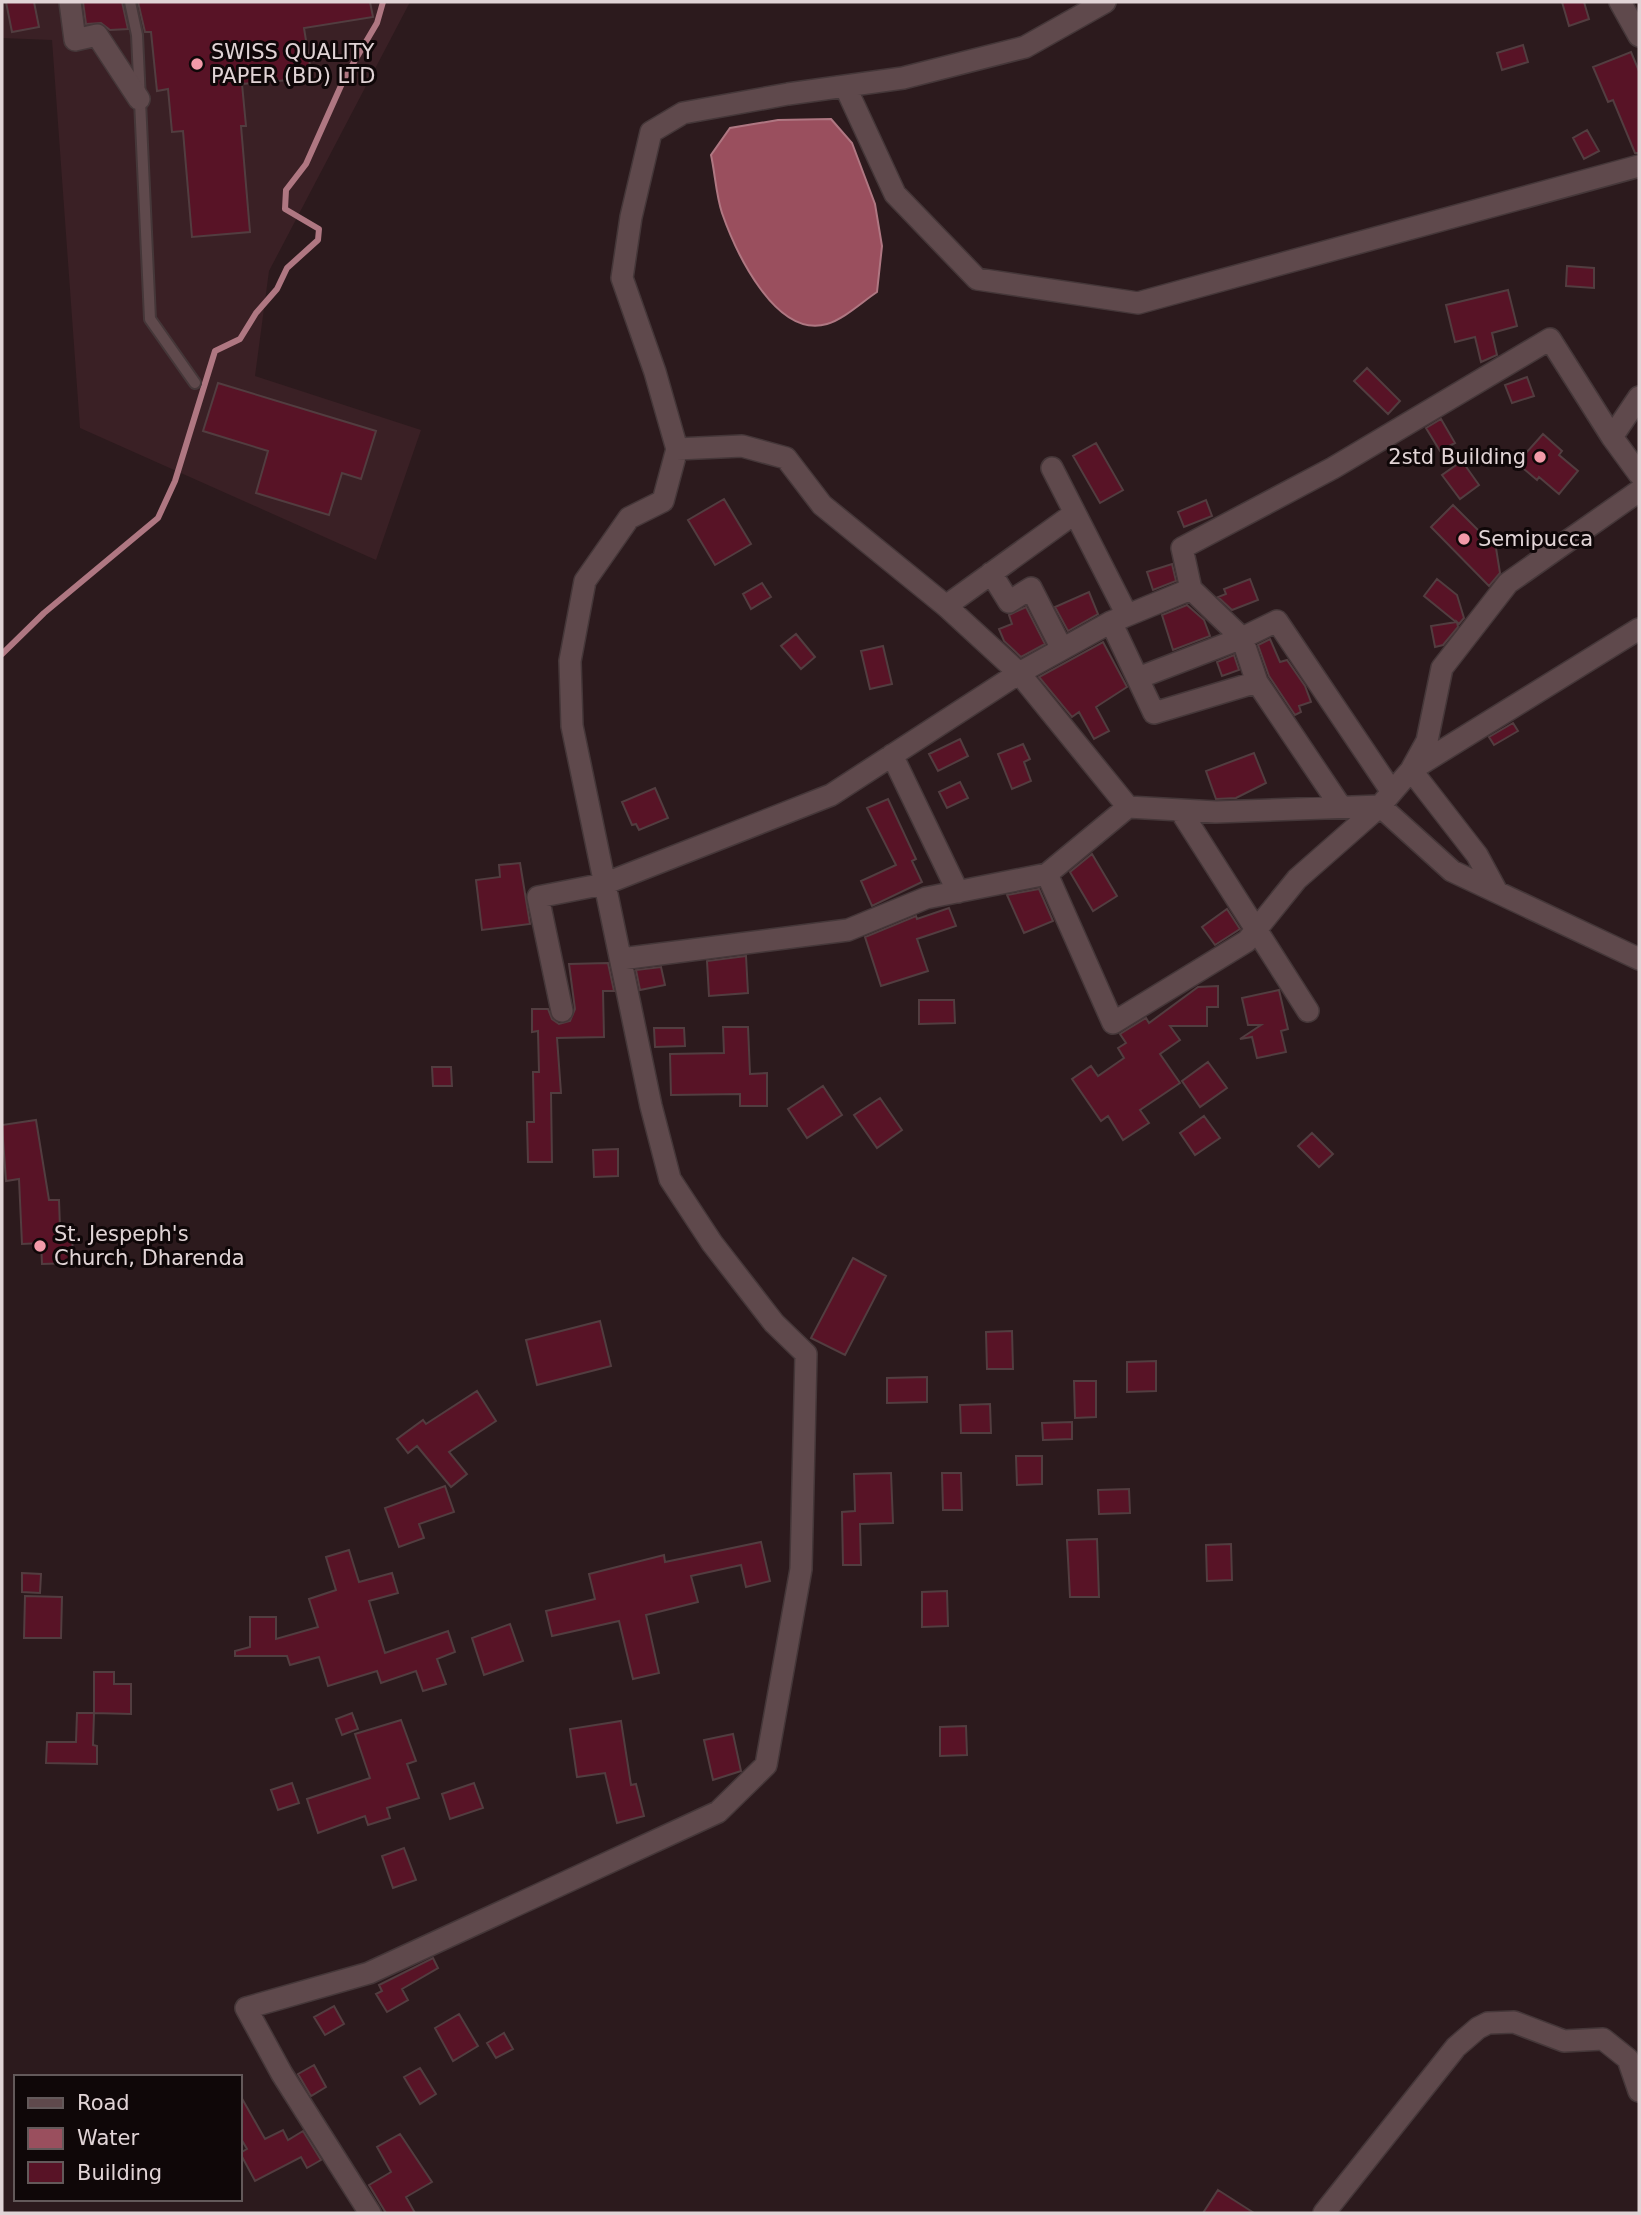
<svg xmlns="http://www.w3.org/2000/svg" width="1641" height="2215" font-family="'DejaVu Sans',sans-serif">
<rect width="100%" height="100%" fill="#2c1a1d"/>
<path fill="#3a2025" d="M2 2H410L269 271 255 376 421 430 376 560 80 428 52 40 2 38Z"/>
<path fill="#9a4f5e" stroke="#af7782" stroke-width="2" d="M831 119 852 143 875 204 882 246 877 292C862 302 844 319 827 324 775 339 735 250 722 213 716 195 715 173 711 155L730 128 778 120Z"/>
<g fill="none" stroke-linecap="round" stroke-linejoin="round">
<path stroke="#af7782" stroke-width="6" d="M2 654 44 613 158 518 175 481 215 351 240 339 256 313 277 289 287 268 318 240 319 229 285 209 286 190 306 164 344 79 377 23 383 2"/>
</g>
<path fill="#581326" stroke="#523d40" stroke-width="2" d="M6 2H34L39 27 12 32Z
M83 2H122L128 29 110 30 101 23 86 24Z
M138 2H370L373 17 304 28 312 78 242 84 246 126H241L250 232 192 237 183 131 172 132 168 89 157 91 151 32H145Z
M1562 2H1584L1589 19 1569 26Z
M1523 45 1528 62 1502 70 1497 53Z
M1631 52 1639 71V153H1635L1613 100 1608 102 1593 67Z
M1587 130 1599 151 1584 159 1573 138Z
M1567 266 1594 268V288L1566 286Z
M1508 290 1517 326 1492 333 1497 355 1481 362 1475 337 1455 342 1446 305Z
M1367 368 1400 401 1388 414 1354 381Z
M1527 377 1534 396 1512 403 1505 385Z
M218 383 376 431 361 479 342 473 329 515 256 493 268 451 203 431Z
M1441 419 1455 443 1440 451 1426 428Z
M1543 434 1562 451 1559 455 1578 471 1559 494 1539 477 1537 480 1517 463Z
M1096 443 1123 490 1100 503 1073 456Z
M1462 461 1479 485 1460 499 1442 475Z
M724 499 751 544 715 565 688 520Z
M1206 500 1212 516 1184 527 1178 512Z
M1453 505 1496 548 1500 573 1489 586 1431 527Z
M1172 564 1176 581 1153 590 1147 572Z
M1250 579 1258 600 1232 610 1218 597 1226 594 1224 589Z
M1437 579 1457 595 1464 618 1459 624 1457 622 1458 627 1443 645 1435 647 1431 626 1456 622 1424 596Z
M762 583 771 597 751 609 743 594Z
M1089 592 1098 614 1068 631 1055 607Z
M1187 605 1204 620 1210 636 1173 650 1162 615Z
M1026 607 1045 644 1021 657 1004 641 999 629 1012 624 1009 615Z
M796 634 815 657 801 669 781 646Z
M1270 639 1280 662 1287 660 1305 686 1311 702 1299 706 1301 712 1295 715 1269 676 1258 645Z
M1103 642 1127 687 1096 707 1109 731 1094 739 1079 712 1072 717 1039 677Z
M883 646 892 684 870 689 861 651Z
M1234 655 1239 670 1222 676 1217 662Z
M1513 723 1518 731 1494 745 1489 737Z
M960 739 968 756 938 771 929 754Z
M1023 744 1030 759 1024 762 1031 781 1012 789 998 754Z
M1254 753 1266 783 1236 798 1216 799 1206 771Z
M960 782 968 798 947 808 939 792Z
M655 788 668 818 639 830 636 824 632 825 622 802Z
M888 799 916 859 912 861 922 882 872 906 861 881 896 865 867 808Z
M1092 854 1117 896 1093 911 1070 872Z
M520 863 530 924 482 930 476 880 500 877 499 865Z
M1039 889 1053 921 1024 933 1007 895Z
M949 908 956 926 917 939 928 971 881 986 865 937 916 916 917 919Z
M1227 909 1240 929 1215 945 1202 927Z
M746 956 748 993 709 996 707 961Z
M608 963 614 991H603L604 1037 557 1038 561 1093H551L552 1162H528L527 1122H534L533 1072H539L538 1031 532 1032V1009H548L552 1019 559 1024 570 1021 575 1009 569 964Z
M661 967 665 985 640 990 636 970Z
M1218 986V1007H1207V1026H1170L1180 1040 1160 1054 1180 1083 1140 1110 1149 1123 1123 1140 1108 1116 1101 1121 1072 1079 1091 1066 1098 1076 1124 1058 1118 1048 1126 1043 1120 1034 1146 1018 1149 1023 1198 987Z
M1279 990 1288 1029 1281 1031 1286 1052 1257 1058 1252 1037 1240 1039 1261 1025H1248L1242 998Z
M919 1000H954L955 1023 919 1024Z
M723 1027H748L750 1074 767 1073V1106H740V1094L671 1095 670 1054 724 1053Z
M654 1028H684L685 1046 655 1047Z
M1208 1062 1227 1088 1200 1107 1182 1081Z
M432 1067H451L452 1086H433Z
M823 1086 842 1115 807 1138 788 1109Z
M880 1098 902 1130 877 1148 854 1115Z
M1204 1116 1220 1138 1195 1155 1180 1133Z
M36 1120 49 1200H59L60 1228H72L73 1263 42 1264 41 1243 22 1244 19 1179 6 1181 2 1125Z
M1312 1133 1333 1154 1319 1167 1298 1146Z
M618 1149V1176L594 1177 593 1150Z
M853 1258 886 1276 845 1355 811 1338Z
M600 1321 611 1366 537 1385 526 1340Z
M1012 1331 1013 1369H987L986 1332Z
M1156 1361V1391L1127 1392V1362Z
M927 1377V1402L887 1403V1378Z
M1074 1381H1096V1417L1075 1418Z
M477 1391 496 1421 449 1452 467 1474 451 1487 417 1446 408 1453 397 1439 423 1420 426 1424Z
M990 1404 991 1433H961L960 1405Z
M1072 1422V1439L1043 1440 1042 1423Z
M1016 1456H1042V1484L1017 1485Z
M891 1473 893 1523 860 1524 861 1565H843L842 1512 855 1511 854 1474Z
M942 1473H961L962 1510H943Z
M445 1486 454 1512 419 1524 424 1538 399 1547 385 1508Z
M1129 1489 1130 1513 1099 1514 1098 1490Z
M1097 1539 1099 1597H1070L1067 1540Z
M761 1542 770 1581 746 1587 741 1565 691 1576 698 1602 646 1615 659 1673 633 1679 619 1621 552 1636 546 1611 595 1599 589 1574 664 1555 665 1562Z
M1231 1544 1232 1580 1207 1581 1206 1545Z
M349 1550 359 1582 392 1573 398 1593 369 1601 385 1653 448 1631 455 1652 437 1659 446 1684 423 1691 416 1671 381 1683 377 1671 328 1686 319 1657 290 1665 287 1656H235V1651L250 1647V1617H276V1639L318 1627 309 1599 336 1590 326 1557Z
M22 1573 41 1574 40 1593 22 1592Z
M947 1591 948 1626 922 1627V1592Z
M25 1596 62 1597 61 1638H24Z
M510 1624 523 1661 484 1675 472 1638Z
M94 1672H114V1684H131V1714L94 1713 93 1745 97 1746V1764L46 1763 47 1742H76L77 1713H94Z
M352 1713 358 1729 342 1735 336 1719Z
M401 1720 416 1761 407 1764 419 1798 387 1808 390 1818 368 1825 365 1816 318 1833 307 1799 370 1778 355 1734Z
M621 1721 631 1785 636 1784 644 1816 617 1823 605 1773 577 1777 570 1729Z
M966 1726 967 1755 940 1756V1727Z
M733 1734 741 1771 713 1780 704 1740Z
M292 1783 299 1803 278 1810 271 1790Z
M474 1783 483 1808 450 1819 442 1794Z
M404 1848 416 1880 393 1888 382 1856Z
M433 1958 438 1968 402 1989 408 2000 387 2012 376 1994 382 1991 379 1985Z
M334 2006 344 2024 325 2035 314 2017Z
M459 2014 478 2046 453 2061 435 2028Z
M504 2033 513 2049 496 2058 487 2043Z
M314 2065 326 2087 311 2096 298 2074Z
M420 2068 436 2094 420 2104 404 2077Z
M240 2095 265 2139 283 2130 288 2140 303 2131 321 2160 307 2168 301 2157 255 2181 240 2153 247 2149 240 2137Z
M400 2134 432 2182 406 2197 415 2213H386L369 2185 391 2172 377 2147Z
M1218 2190 1254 2213H1203Z"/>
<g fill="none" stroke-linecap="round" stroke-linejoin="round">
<g stroke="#453739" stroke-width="14">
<path id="service" d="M130 2 137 35 150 319 195 383"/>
</g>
<g stroke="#453739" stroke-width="24">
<path id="minor" d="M70 2 75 40 97 35 139 99
M1620 2 1639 36
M845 86 895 194 977 279 1138 303 1639 166
M1612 437 1639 474
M677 449 742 446 786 458 822 505 946 606 1019 673 1128 807 1216 812 1380 806 1452 871 1639 959
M1052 468 1127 615
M1639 491 1508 583 1442 668 1427 741 1411 770 1639 629
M991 573 1009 602 1031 588 1062 649
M1191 589 1242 638 1277 621 1392 792
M946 606 1075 513
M1111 622 1154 713 1257 682 1341 807
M1138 678 1242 638 1257 682
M892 755 958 892
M1128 807 1047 874 1113 1023 1247 941 1297 879 1380 806 1411 770 1477 855 1497 892
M1180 810 1308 1011
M621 959 848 930 926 898 1047 874
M562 1011 538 897 604 884 831 795 1019 673 1111 622 1191 589 1182 548 1333 468 1550 339 1612 437 1639 397
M370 2213 282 2074 246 2008 369 1973 718 1812 766 1765 801 1569 806 1354 774 1323 712 1243 670 1179 651 1106 572 726 570 661 585 581 629 518 663 501 677 449 655 372 622 278 631 217 651 132 683 113 788 94 903 78 1025 47 1105 2
M1324 2213 1456 2047 1478 2028 1488 2023 1514 2022 1564 2041 1603 2039 1628 2059 1639 2091"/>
</g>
<use href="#service" stroke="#5f494c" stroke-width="10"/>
<use href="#minor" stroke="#5f494c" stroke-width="21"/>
</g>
<g fill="#f39aa9" stroke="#0f0708" stroke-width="2.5">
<circle cx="197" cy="64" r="7"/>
<circle cx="1540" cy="457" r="7"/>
<circle cx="1464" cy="539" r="7"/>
<circle cx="40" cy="1246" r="7"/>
</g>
<g text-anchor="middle" stroke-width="6" stroke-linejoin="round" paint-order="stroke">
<g font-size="21" fill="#e1d4d6" stroke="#0f0708" text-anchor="start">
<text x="211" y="59">SWISS QUALITY<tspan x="211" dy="24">PAPER (BD) LTD</tspan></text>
<text x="1526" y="464" text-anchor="end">2std Building</text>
<text x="1478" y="546">Semipucca</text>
<text x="54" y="1241">St. Jespeph's<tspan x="54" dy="24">Church, Dharenda</tspan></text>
</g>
</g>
<rect width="1641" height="2215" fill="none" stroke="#e1d4d6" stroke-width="7"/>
<rect x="14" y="2075" width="228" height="126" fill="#0f0708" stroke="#63595a" stroke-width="2"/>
<rect x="28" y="2098" width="35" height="10" fill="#5f494c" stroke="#63595a" stroke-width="2"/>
<text x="77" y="2110" font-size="21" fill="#e1d4d6">Road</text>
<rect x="28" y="2128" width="35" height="21" fill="#9a4f5e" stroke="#63595a" stroke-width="2"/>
<text x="77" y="2145" font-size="21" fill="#e1d4d6">Water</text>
<rect x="28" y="2162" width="35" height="21" fill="#581326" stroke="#63595a" stroke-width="2"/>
<text x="77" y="2180" font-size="21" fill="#e1d4d6">Building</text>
</svg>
